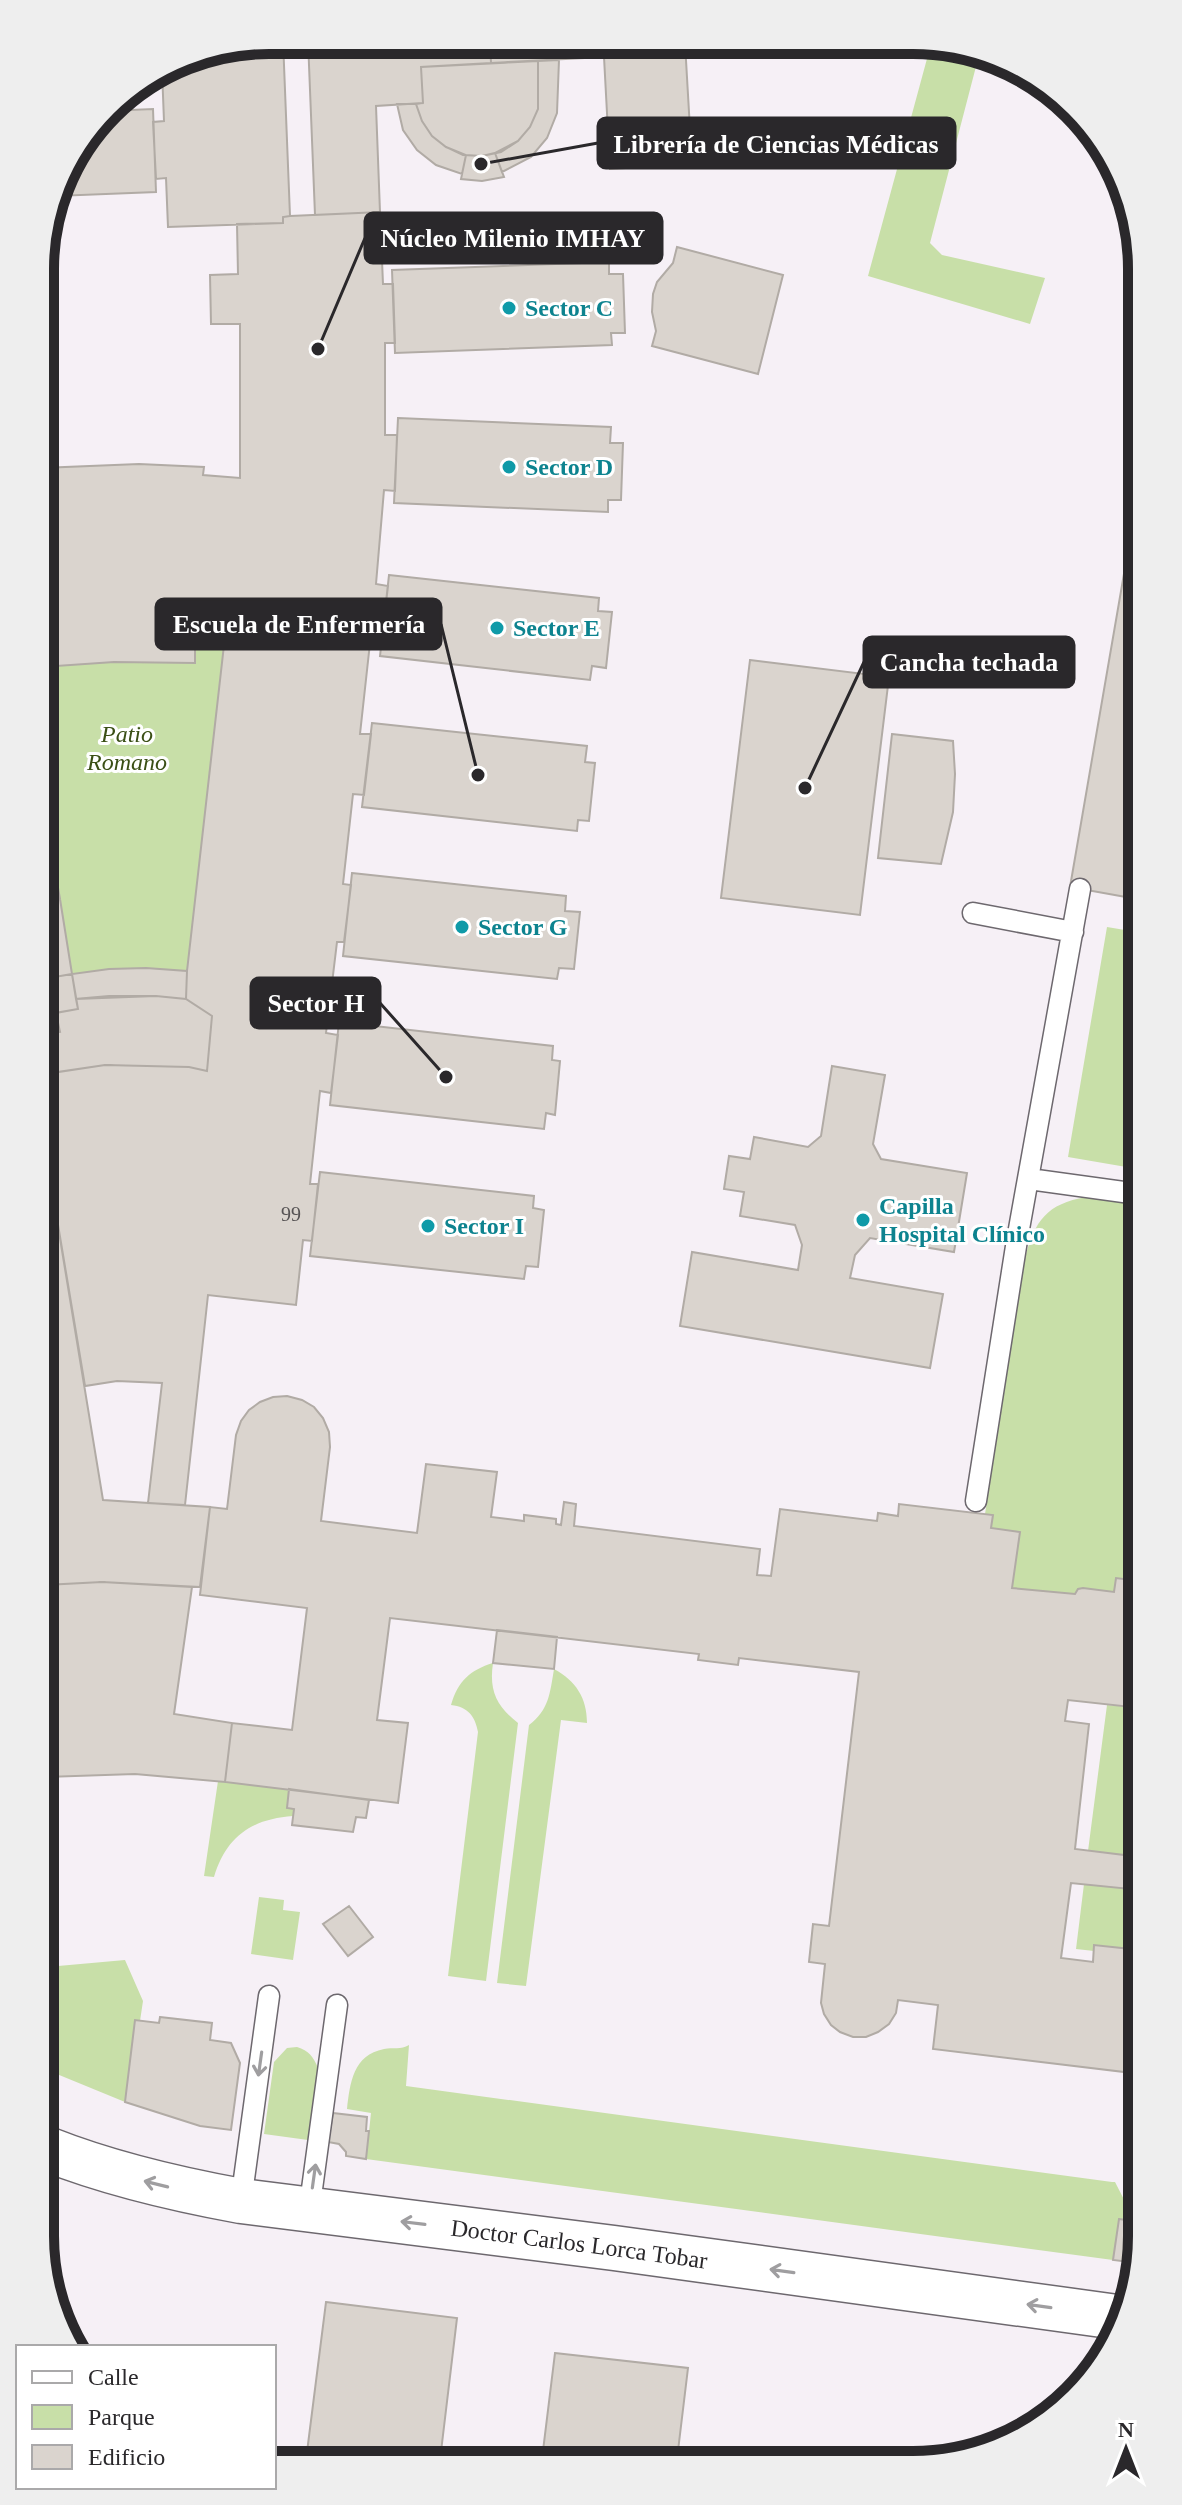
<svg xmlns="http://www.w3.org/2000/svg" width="1182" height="2505" font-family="Georgia,serif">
<rect width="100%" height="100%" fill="#f6f0f6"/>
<path fill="#c8dfa8" d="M931 44H957L979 55 930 243 942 255 1045 278 1030 324 868 276Z
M195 643 224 645 187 971 109 969 72 974 42 798V667L114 662Z
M1107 927 1137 932 1138 1169 1068 1157Z
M1086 1197 1138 1202 1139 1581 1116 1578 1114 1592 1083 1588 1078 1589 1075 1594 1012 1588 1020 1532 991 1528 993 1516 985 1514 1025 1258C1035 1220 1047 1204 1086 1197Z
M493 1663C489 1690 496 1706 518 1723L486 1981 448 1976 478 1732C475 1716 468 1707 451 1705 458 1681 470 1670 493 1663Z
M554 1669C576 1681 587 1698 587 1723L561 1720 526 1986 497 1983 529 1725C549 1710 550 1693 554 1669Z
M1107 1705 1140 1708V1820L1130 1838 1127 1855 1088 1851Z
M218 1781 289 1789 287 1807 294 1809 293 1816C251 1819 226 1837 214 1877L204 1876Z
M1084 1884 1124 1888V1910L1130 1930 1140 1950 1095 1945 1094 1951 1076 1949Z
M259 1897 284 1900 283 1910 300 1912 293 1960 251 1954Z
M125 1960 143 2001 140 2021H135L125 2102 47 2070V1967Z
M409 2045 406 2086 1112 2182H1115L1135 2221 1119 2219 1113 2260 366 2159 371 2113 347 2109C350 2083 353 2055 384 2049 393 2047 401 2050 409 2045Z
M297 2047C309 2051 313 2056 318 2068L308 2140 264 2134 274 2062 287 2048Z"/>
<path fill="#dad4ce" stroke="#b1aba5" stroke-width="2" d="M269 40H283L290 216 283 217V223L168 227 166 178 156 179 153 122 164 121 162 70 182 57Z
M308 40 490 41 491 63 421 67 423 103 376 106 380 212 315 215Z
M490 41 685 43 692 164 610 169 604 57 491 63Z
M559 60 557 113 547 138 531 157 502 172 495 153 518 141 530 127 538 109V61Z
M538 61V109L530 127 518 141 501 152 482 156 463 155 446 147 432 136 422 121 416 104 423 103 421 67Z
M397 104H416L422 121 432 136 446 147 466 155 462 174 436 165 417 150 403 130Z
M153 109 156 192 56 196 64 167 107 111Z
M495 153 504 177 482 181 461 179 466 155 482 156Z
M380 212 383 284H393L395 343H385V435H397L395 491 384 490 376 584 388 586 381 644 370 643 360 734H371L364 795 353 794 343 884 351 885 344 942H337L326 1033 338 1035 331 1093 320 1091 310 1184H318L312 1241 303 1240 296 1305 208 1295 185 1505 148 1503 162 1383 117 1381 85 1386 44 1141 43 1074 105 1065 189 1067 207 1071 212 1016 186 999 187 971 224 645 195 643V663L114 662 42 667 41 468 139 464 204 467 203 475 240 478V324H211L210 275 238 274 237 224 283 223V217L290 216Z
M677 247 783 275 758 374 652 346 656 331 652 312 653 294 657 282 673 263Z
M609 262V274H623L625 333H611L612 345 395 353 392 270Z
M398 418 611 427 610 443H623L621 500H608V512L394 503Z
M1126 562 1135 563 1137 899 1070 887Z
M389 575 599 598 598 611 612 612 606 668 592 666 590 680 380 656Z
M750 660 889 677 860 915 721 898Z
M372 723 587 746 585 762 595 763 589 821 578 820 577 831 362 807Z
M892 734 953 741 955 774 953 812 941 864 878 858Z
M42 797 60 899 43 901Z
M352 873 566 896 565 911 580 912 574 969 559 968 557 979 343 956Z
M60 899 72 974 43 979V901Z
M146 968 187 971 186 999 156 996 76 999 72 974 109 969Z
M72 974 78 1009 43 1015V979Z
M109 996H156L186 999 212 1016 207 1071 189 1067 105 1065 45 1074 43 1034 60 1032 56 1013 78 1009 76 999Z
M339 1022 553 1046 552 1060 560 1061 555 1115 546 1113 544 1129 330 1105Z
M832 1066 885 1075 873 1144 881 1159 967 1173 954 1252 870 1238 855 1255 850 1278 943 1294 930 1368 680 1326 692 1252 798 1270 802 1245 795 1225 740 1216 744 1192 724 1189 729 1156 750 1159 754 1137 808 1147 821 1136Z
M44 1141 103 1500 210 1507 200 1587 102 1582 45 1585Z
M320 1172 534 1196 533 1208 544 1210 538 1267 526 1266 524 1279 310 1256Z
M287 1396 302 1400 314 1407 323 1418 329 1432 330 1447 321 1521 417 1533 426 1464 497 1472 491 1517 524 1521V1515L556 1519V1524L561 1525 564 1502 576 1504 574 1526 760 1549 757 1575 771 1576 780 1509 877 1521 878 1513 898 1516 899 1504 993 1515 991 1528 1020 1532 1012 1588 1075 1594 1078 1589 1083 1588 1114 1592 1116 1578 1139 1581 1140 1708 1068 1700 1065 1721 1089 1724 1075 1849 1140 1857V1890L1071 1883 1061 1958 1093 1962 1094 1945 1140 1950 1141 2074 933 2049 938 2005 898 2000 896 2013 889 2024 878 2032 866 2037H853L840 2032 831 2025 824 2014 821 2003 825 1964 809 1962 813 1924 829 1926 859 1672 739 1658 738 1665 698 1660 699 1654 390 1618 377 1720 408 1723 398 1803 225 1782 232 1723 292 1730 307 1608 200 1595 210 1507 227 1509 236 1435 241 1421 249 1410 260 1402 273 1397Z
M102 1582 192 1587 174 1714 232 1723 225 1782 135 1774 46 1777 45 1585Z
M497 1630 557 1637 554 1669 493 1663Z
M289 1789 369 1800 366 1818 356 1817 353 1832 292 1825 294 1809 287 1808Z
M349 1906 373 1937 348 1956 323 1924Z
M160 2017 212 2023 210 2040 231 2043 240 2063 231 2130 200 2126 125 2102 135 2020 159 2023Z
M333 2113 367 2117 366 2131H369L366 2159 346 2156V2152L339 2144 328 2142Z
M1119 2219 1141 2222V2252L1137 2263 1113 2260Z
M326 2302 457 2318 440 2460H306Z
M555 2353 688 2368 677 2459H542Z"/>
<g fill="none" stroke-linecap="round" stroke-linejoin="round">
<g stroke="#6d686e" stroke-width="23">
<path id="service" d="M973 913 1073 932
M1029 1179 1138 1194
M976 1501 1017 1240 1080 889
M241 2201 269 1996
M309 2211 337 2005"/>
</g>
<g stroke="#6d686e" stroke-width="47">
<g id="secondary">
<path id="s1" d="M47 2149C110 2174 175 2189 241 2201L614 2248 1117 2317"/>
</g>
</g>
<use href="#service" stroke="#fff" stroke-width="20"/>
<use href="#secondary" stroke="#fff" stroke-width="44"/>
</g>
<defs><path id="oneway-shaft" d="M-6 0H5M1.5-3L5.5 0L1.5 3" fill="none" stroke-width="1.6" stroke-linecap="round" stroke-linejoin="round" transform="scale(2)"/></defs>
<g stroke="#9f9ea0">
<use href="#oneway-shaft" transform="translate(260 2064) rotate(98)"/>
<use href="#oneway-shaft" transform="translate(314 2176) rotate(-82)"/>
<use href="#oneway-shaft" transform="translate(156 2184) rotate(-166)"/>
<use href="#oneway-shaft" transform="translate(413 2223) rotate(-173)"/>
<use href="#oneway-shaft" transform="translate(782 2271) rotate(-172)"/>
<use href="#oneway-shaft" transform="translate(1039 2306) rotate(-172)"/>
</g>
<g fill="#0f9aa8" stroke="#fff" stroke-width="3">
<circle cx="509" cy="308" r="8"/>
<circle cx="509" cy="467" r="8"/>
<circle cx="497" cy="628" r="8"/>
<circle cx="462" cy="927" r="8"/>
<circle cx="863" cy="1220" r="8"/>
<circle cx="428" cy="1226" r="8"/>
</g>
<g text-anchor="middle" stroke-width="6" stroke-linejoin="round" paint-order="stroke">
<g font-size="20" fill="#565354">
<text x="291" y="1221">99</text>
</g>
<g font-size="24" font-weight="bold" fill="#0d838f" stroke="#fff" text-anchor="start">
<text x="525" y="316">Sector C</text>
<text x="525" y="475">Sector D</text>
<text x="513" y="636">Sector E</text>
<text x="478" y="935">Sector G</text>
<text x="879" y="1214">Capilla<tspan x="879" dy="28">Hospital Clínico</tspan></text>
<text x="444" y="1234">Sector I</text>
</g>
<g font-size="24" font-style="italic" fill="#3a4f15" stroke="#fff">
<text x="127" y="742">Patio<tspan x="127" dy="28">Romano</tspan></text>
</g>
<g font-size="24" fill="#2a282b" stroke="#fff">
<text dy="8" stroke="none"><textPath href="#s1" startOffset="542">Doctor Carlos Lorca Tobar</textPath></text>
</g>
</g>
<path d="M0 0H1182V2505H0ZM269 54H913A215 215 0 0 1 1128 269V2236A215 215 0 0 1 913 2451H269A215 215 0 0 1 54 2236V269A215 215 0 0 1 269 54Z" fill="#eee" fill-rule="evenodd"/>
<path fill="none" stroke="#2a282b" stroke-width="10" d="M269 54H913A215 215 0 0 1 1128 269V2236A215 215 0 0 1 913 2451H269A215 215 0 0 1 54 2236V269A215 215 0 0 1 269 54Z"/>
<path fill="none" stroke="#2a282b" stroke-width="3" d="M481 164L598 143M318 349L365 238M478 775L441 624M805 788L864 662M446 1077L380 1003"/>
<g fill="#2a282b" stroke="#fff" stroke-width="3">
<circle cx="481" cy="164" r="8"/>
<circle cx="318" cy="349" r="8"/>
<circle cx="478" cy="775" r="8"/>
<circle cx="805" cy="788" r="8"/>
<circle cx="446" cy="1077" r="8"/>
</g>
<g fill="#2a282b" stroke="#2a282b" stroke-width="3">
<rect x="598" y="118" width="357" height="50" rx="8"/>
<rect x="365" y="213" width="297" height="50" rx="8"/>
<rect x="156" y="599" width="285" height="50" rx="8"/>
<rect x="864" y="637" width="210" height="50" rx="8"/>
<rect x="251" y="978" width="129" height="50" rx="8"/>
</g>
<g font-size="26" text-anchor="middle" font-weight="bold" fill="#fff">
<text x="776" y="153">Librería de Ciencias Médicas</text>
<text x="513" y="247">Núcleo Milenio IMHAY</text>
<text x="299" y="633">Escuela de Enfermería</text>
<text x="969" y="671">Cancha techada</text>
<text x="316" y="1012">Sector H</text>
</g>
<rect x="16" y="2345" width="260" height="144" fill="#ffffff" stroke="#aaa9aa" stroke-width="2"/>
<rect x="32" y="2371" width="40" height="12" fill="#ffffff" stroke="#aaa9aa" stroke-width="2"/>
<text x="88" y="2385" font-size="24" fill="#2a282b">Calle</text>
<rect x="32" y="2405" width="40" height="24" fill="#c8dfa8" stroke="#aaa9aa" stroke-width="2"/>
<text x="88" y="2425" font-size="24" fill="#2a282b">Parque</text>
<rect x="32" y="2445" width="40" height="24" fill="#dad4ce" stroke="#aaa9aa" stroke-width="2"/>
<text x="88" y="2465" font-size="24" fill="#2a282b">Edificio</text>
<g transform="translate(1126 2449)" stroke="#ffffff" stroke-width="6" paint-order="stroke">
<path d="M0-6L14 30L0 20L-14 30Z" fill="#2a282b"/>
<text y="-12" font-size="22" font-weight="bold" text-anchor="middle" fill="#2a282b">N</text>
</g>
</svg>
